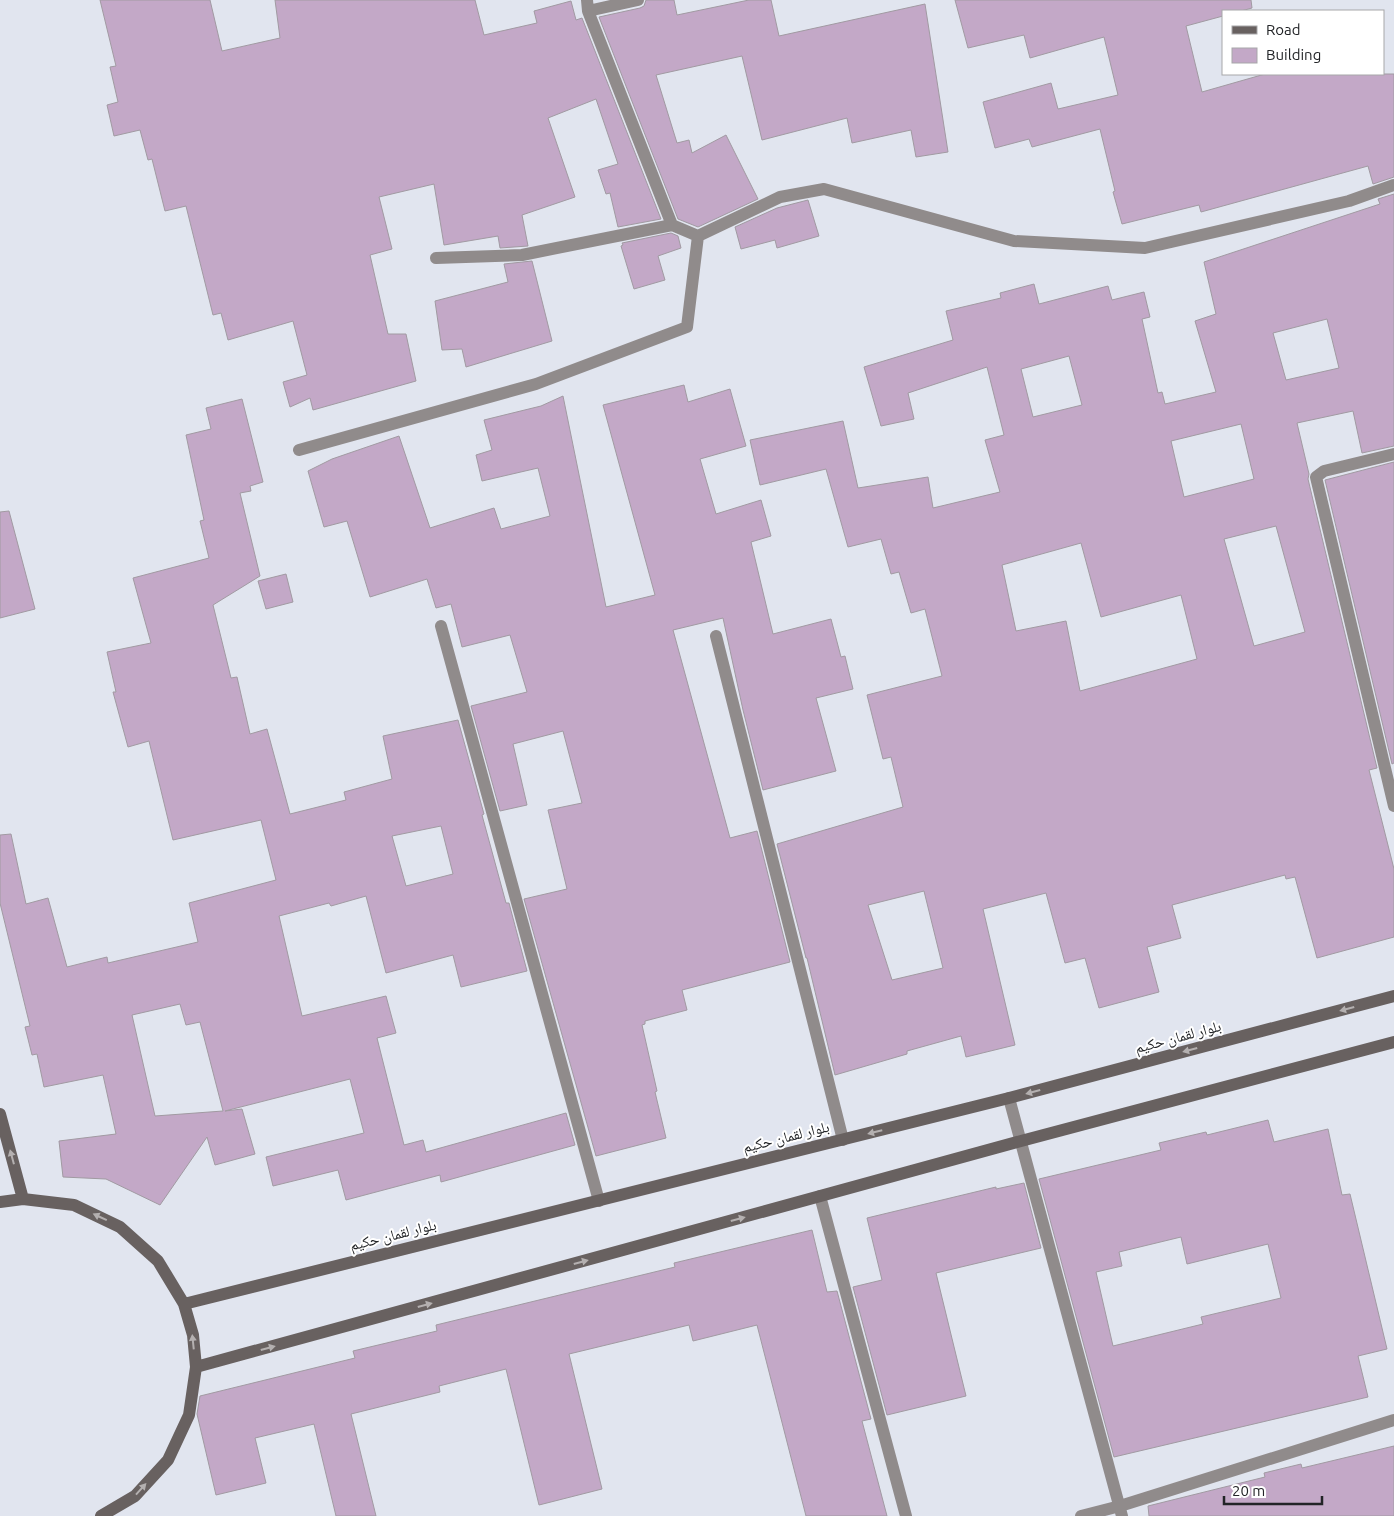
<svg xmlns="http://www.w3.org/2000/svg" width="1394" height="1516" font-family="Ubuntu,'Noto Naskh Arabic',sans-serif">
<rect width="100%" height="100%" fill="#e1e5ef"/>
<path fill="#c3a8c7" stroke="#a19aa2" fill-rule="evenodd" d="M100 0H210L222 51 280 38 275 0H475L484 35 537 23 534 11 571 1 576 20 582 18 661 219 618 227 610 193 606 194 598 170 618 164 596 99 548 118 575 197 522 215 528 246 500 248 498 236 444 245 434 184 379 197 392 249 370 255 388 334H406L416 381 313 410 310 398 290 407 283 382 307 375 293 321 228 340 221 313 213 315 186 206 165 211 152 159 148 160 140 130 114 136 107 105 118 102 110 67 116 66Z
M646 0H674L677 15 749 0H771L779 36 925 4 948 152 916 157 911 130 852 143 847 118 762 140 742 56 656 75 677 143 689 140 692 153 726 135 758 199 698 227 678 219 599 17 640 8 644 6Z
M955 0H1251L1252 8 1241 11H1223V16L1186 26 1202 92 1265 74H1394V177L1373 184 1368 166 1201 212 1199 205 1122 224 1113 192 1115 191 1100 129 1032 147 1029 139 995 148 983 102 1051 83 1058 109 1118 95 1104 37 1030 58 1024 35 968 48Z
M1394 194V446L1362 453 1353 411 1297 423 1309 474 1308 479 1377 768 1369 770 1394 869V937L1317 958 1295 877 1286 879 1285 875 1172 905 1181 938 1147 947 1159 992 1099 1008 1085 958 1065 963 1046 893 983 909 1015 1045 966 1057 961 1036 907 1051V1054L835 1075 807 958H806L777 844 903 807 891 757 883 759 867 695 942 676 925 609 911 613 899 572 891 574 881 539 848 547 826 469 760 485 750 440 843 421 858 488 928 477 933 508 1000 492 985 440 1004 435 987 367 908 393 914 419 881 426 864 367 953 340 946 311 1001 298 1000 293 1034 284 1039 304 1108 286 1112 300 1144 292 1150 317 1142 319 1158 393 1162 392 1165 404 1216 392 1195 321 1216 314 1204 262 1380 204 1378 199ZM1327 319 1339 368 1286 380 1273 333ZM1069 356 1082 405 1033 417 1021 369ZM1241 424 1254 479 1184 497 1171 441ZM1276 526 1305 632 1254 646 1224 539ZM1081 543 1101 617 1181 595 1197 659 1080 691 1066 621 1016 631 1002 565ZM924 891 943 968 892 980 868 905Z
M808 200 819 236 777 248 775 240 741 249 735 227 777 208Z
M671 233 678 236 681 248 658 256 665 280 634 289 621 246 623 245 622 243Z
M532 261 552 341 466 367 462 349 442 350 435 301 508 282 504 264Z
M684 385 688 402 730 389 746 446 700 459 716 514 761 500 771 536 751 542 773 634 831 619 841 657 845 656 853 689 816 698 836 771 763 790 743 710 723 618 673 630 730 838 757 831 790 962 682 990 687 1010 645 1021V1024L642 1025 657 1091 655 1092 666 1138 596 1156 524 899 567 889 548 810 582 803 563 731 513 744 527 805 500 811 471 706 527 692 510 635 462 647 451 604 436 608 427 579 370 597 347 521 324 527 308 471 332 459 399 436 430 528 494 508 501 529 550 516 538 468 482 481 476 455 492 450 484 420 541 406 563 396 606 607 655 595 603 405Z
M242 399 263 482 250 486 251 491 240 493 260 576 213 605 231 678 237 677 250 734 267 729 290 814 346 800 344 792 392 779 383 736 458 720 484 814 482 815 506 903H509L527 971 461 987 453 955 386 973 366 896 331 906 329 903 279 916 302 1016 386 996 396 1033 377 1038 404 1145 423 1140 426 1152 566 1113 575 1145 441 1182 440 1175 346 1200 338 1170 273 1186 266 1157 364 1133 350 1079 225 1111 242 1109 255 1154 215 1165 207 1137 160 1205 106 1179 63 1177 59 1141 116 1134 103 1075 44 1087 37 1054 32 1055 25 1027 30 1026 0 903V835L11 834 26 904 48 898 67 967 107 957 108 963 198 942 189 903 276 880 261 820 173 840 149 741 128 747 113 692H116L107 652 151 643 133 578 209 558 200 521 204 520 186 435 211 429 206 408ZM441 826 453 874 406 886 392 836ZM180 1004 186 1025 200 1022 223 1111 155 1116 132 1015Z
M1394 462V763L1392 764 1325 480Z
M9 511 35 609 0 618V512Z
M286 574 293 602 266 609 258 581Z
M1268 1120 1274 1142 1328 1129 1342 1195 1350 1194 1387 1349 1358 1356 1368 1397 1114 1457 1039 1179 1161 1150 1159 1143 1206 1132 1207 1135ZM1181 1237 1187 1264 1268 1244 1281 1298 1201 1317 1203 1324 1113 1346 1096 1272 1122 1266 1119 1252Z
M1024 1183 1041 1248 936 1273 966 1396 887 1415 853 1287 882 1280 867 1218 996 1187V1189Z
M812 1230 827 1292 837 1291 871 1419 862 1421 887 1516H806L757 1325 693 1341 689 1325 569 1354 602 1489 539 1505 506 1369 439 1386 440 1392 351 1414 376 1516H336L314 1424 255 1438 266 1483 216 1495 197 1414 200 1396 355 1358 353 1351 437 1331 436 1325 675 1267 674 1263Z
M1394 1446V1516H1149L1148 1506 1265 1477 1264 1473 1301 1464 1302 1468Z"/>
<g fill="none" stroke-linecap="round" stroke-linejoin="round">
<path stroke="#908b8b" stroke-width="12" d="M587 0 588 11 672 225
M588 11 638 0
M436 258 522 255 672 225 698 236 780 197 824 189 1014 241 1145 248 1349 201 1394 185
M299 450 536 384 687 327 698 236
M1394 454 1324 471 1316 477 1394 806
M441 626 599 1201
M716 636 843 1140
M1009 1098 1122 1516
M820 1196 906 1516
M1081 1516 1120 1506 1394 1420"/>
<path stroke="#686160" stroke-width="12" d="M0 1114 23 1199
M0 1202 23 1199 74 1205 120 1227 158 1261 184 1304 193 1335 196 1367 189 1415 168 1460 135 1496 101 1516
M184 1304 1009 1098 1394 996
M196 1367 1021 1141 1394 1042"/>
</g>
<defs><path id="oneway-solid" d="M-6-.8H1V-3.2L6.5 0L1 3.2V.8H-6Z" transform="scale(1.25)"/></defs>
<g fill="#b4b0b0">
<use href="#oneway-solid" transform="translate(1347 1009) rotate(165)"/>
<use href="#oneway-solid" transform="translate(1190 1050) rotate(165)"/>
<use href="#oneway-solid" transform="translate(1033 1092) rotate(165)"/>
<use href="#oneway-solid" transform="translate(875 1132) rotate(166)"/>
<use href="#oneway-solid" transform="translate(12 1157) rotate(-105)"/>
<use href="#oneway-solid" transform="translate(100 1217) rotate(-155)"/>
<use href="#oneway-solid" transform="translate(738 1219) rotate(-15)"/>
<use href="#oneway-solid" transform="translate(581 1262) rotate(-15)"/>
<use href="#oneway-solid" transform="translate(425 1305) rotate(-15)"/>
<use href="#oneway-solid" transform="translate(193 1342) rotate(-96)"/>
<use href="#oneway-solid" transform="translate(268 1348) rotate(-15)"/>
<use href="#oneway-solid" transform="translate(141 1489) rotate(-48)"/>
</g>
<g text-anchor="middle" stroke-width="4" stroke-linejoin="round" paint-order="stroke">
<g font-size="15" fill="#222427" stroke="#fff">
<text transform="translate(1178 1037) rotate(-15)" y="5">بلوار لقمان حکیم</text>
<text transform="translate(786 1137) rotate(-14)" y="5">بلوار لقمان حکیم</text>
<text transform="translate(393 1235) rotate(-14)" y="5">بلوار لقمان حکیم</text>
</g>
</g>
<rect x="1222" y="10" width="162" height="65" fill="#ffffff" stroke="#a7a7a9"/>
<rect x="1232" y="26" width="25" height="8" fill="#686160" stroke="#a7a7a9"/>
<text x="1266" y="35" font-size="15" fill="#222427">Road</text>
<rect x="1232" y="48" width="25" height="15" fill="#c3a8c7" stroke="#a7a7a9"/>
<text x="1266" y="60" font-size="15" fill="#222427">Building</text>
<path d="M1224 1496v8h98v-8" fill="none" stroke="#222427" stroke-width="2.5"/>
<text x="1232" y="1496" font-size="15" fill="#222427" stroke="#ffffff" stroke-width="4" paint-order="stroke">20 m</text>
</svg>
